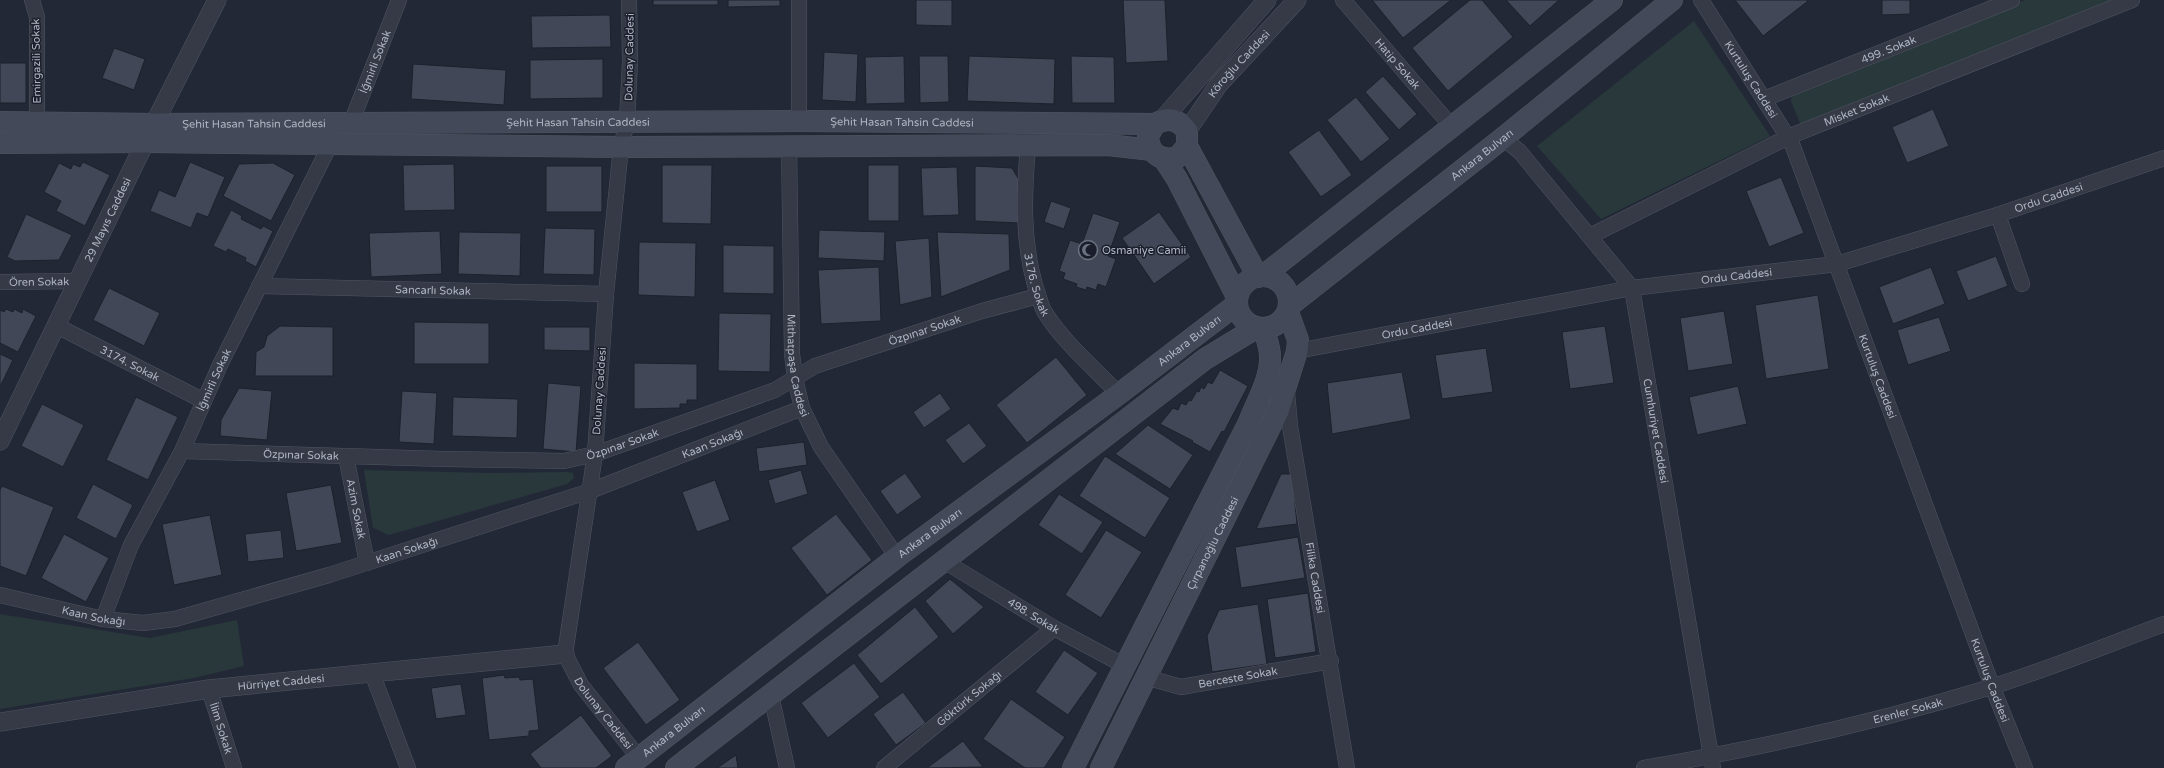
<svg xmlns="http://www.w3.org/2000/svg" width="2164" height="768" font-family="'Varela Round',sans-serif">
<rect width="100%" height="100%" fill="#222836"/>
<path fill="#28383b" d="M2025 0H2121L1801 126 1791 101 1792 93Z
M1694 21 1770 136 1601 219 1537 146Z
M364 470 491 473 567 472 573 473 574 478 567 484 389 535 373 528Z
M0 614 150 638 237 620 244 666 194 678 0 709Z"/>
<path fill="#414757" stroke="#1d212d" d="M653 0H718V5H653Z
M728 0H780V6L728 7Z
M916 0H952V26L916 25Z
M1123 0H1165L1168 61 1126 63Z
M1372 0H1451L1403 38Z
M1470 0H1482L1513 37 1448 91 1412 48Z
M1506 0H1559L1530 26Z
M1735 0H1807L1808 1 1763 36Z
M1882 0H1910V14L1882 15Z
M610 15 611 47 532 48 531 16Z
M114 48 145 59 134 90 102 78Z
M824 52 858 54 856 102 822 100Z
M904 56 905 103 866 104 865 57Z
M919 56H948L949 102 920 103Z
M969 56 1055 59 1054 104 967 101Z
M1071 56 1114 57 1115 103H1072Z
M603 59V98L530 99V60Z
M0 63H26V103H0Z
M413 64 506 70 504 105 411 99Z
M1383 76 1417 114 1399 130 1365 92Z
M1356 97 1390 139 1361 162 1327 120Z
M1933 109 1949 146 1907 163 1892 127Z
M1319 130 1352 175 1321 197 1288 152Z
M83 162 110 175 85 226 56 211 61 201 44 192 59 163 71 169 73 164 80 167Z
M190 162 225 177 208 217 197 213 191 228 150 211 159 190 175 197Z
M273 163 295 175 271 221 223 196 239 164Z
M454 164 455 210 404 211 403 165Z
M662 165H712L711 224 662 223Z
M868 165H899V221H868Z
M546 166H602V212H546Z
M975 166 1012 168 1019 180 1020 223 975 221Z
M957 167 959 215 923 216 921 168Z
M1781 177 1804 233 1769 247 1746 191Z
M1051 201 1071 208 1064 229 1044 222Z
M231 210 242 216 241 219 261 229 263 226 273 231 256 267 245 261 246 258 228 249 226 252 213 246Z
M1159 212 1191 257 1154 284 1122 238Z
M1093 213 1120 222 1108 256 1116 259 1106 287 1098 284 1096 290 1087 287 1086 290 1076 287 1077 284 1063 279 1065 273 1059 271 1070 240 1082 244Z
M26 214 72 235 59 260 15 261 7 257Z
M545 228 595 229 594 275 543 274Z
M819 230 885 232 884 261 818 258Z
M440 231 442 274 371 277 369 233Z
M459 232 521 233 520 276 458 274Z
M937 232 1009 234 1010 270 941 297Z
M929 238 932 297 900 305 895 241Z
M639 242 696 243 695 297 638 295Z
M723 245 774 246V294L723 293Z
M1996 256 2008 286 1968 301 1956 271Z
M879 267 881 321 821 324 818 270Z
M1931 267 1945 304 1893 324 1879 287Z
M109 288 160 313 144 346 93 320Z
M1818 295 1829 369 1766 379 1755 305Z
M6 309 13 312 14 309 22 313 23 309 36 316 18 352 0 343V310L4 312Z
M1724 311 1733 364 1688 371 1680 318Z
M719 313 771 314 770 372 718 371Z
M1939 317 1951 351 1908 365 1897 330Z
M414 322 489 323V364H414Z
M280 326 333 327V376H255L256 352 264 347 267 336Z
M1605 326 1614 383 1570 389 1562 332Z
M544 327H590V351L544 350Z
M1486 348 1493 392 1442 399 1435 355Z
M0 354 13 360 0 387Z
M1056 357 1087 395 1027 443 996 405Z
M634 363 697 364V400H687V404H680V408L634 409Z
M1220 370 1248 386 1224 432 1222 431 1210 452 1192 442 1193 441 1160 424 1173 408 1178 410 1181 403 1186 405 1189 400 1191 401 1197 391 1199 392 1201 387 1204 389 1208 382 1212 384Z
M1402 372 1411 419 1332 434 1327 383Z
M548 383 581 386 576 452 543 449Z
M1738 386 1747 424 1697 435 1689 397Z
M239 388 272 391 267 440 220 436 221 420Z
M402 391 437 393 434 444 399 442Z
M940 393 951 409 924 428 913 412Z
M136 397 178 417 148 480 106 460Z
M453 397 518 399 517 438 452 436Z
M42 404 84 425 63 467 21 446Z
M969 423 987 446 963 464 945 440Z
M1148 425 1193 455 1170 489 1115 454Z
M804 442 807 465 759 472 756 448Z
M1105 456 1170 498 1145 538 1079 496Z
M801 470 808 494 775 504 768 480Z
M905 473 922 497 897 515 880 491Z
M1281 474H1292L1297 524 1256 529Z
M715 480 730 520 697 532 682 492Z
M93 484 133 505 116 539 76 518Z
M331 485 342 543 296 551 286 493Z
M2 486 54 507 26 576 0 566V490Z
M1059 494 1103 522 1082 554 1038 525Z
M836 514 872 560 827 595 791 548Z
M210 515 222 575 174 585 162 524Z
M281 530 284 558 248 562 245 534Z
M1106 530 1142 552 1101 618 1065 595Z
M64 534 109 558 86 602 41 578Z
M1298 537 1305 578 1241 588 1235 547Z
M950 579 984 607 953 634 925 601Z
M1308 593 1316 652 1275 658 1267 599Z
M1258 604 1267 664 1212 672 1207 636 1219 610Z
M915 607 939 637 881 684 857 655Z
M638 642 680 700 646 725 603 668Z
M1064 650 1098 673 1068 715 1035 692Z
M854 663 880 697 828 738 801 703Z
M504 675 505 678 519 677 520 680 533 679 539 730 529 731V736L489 740 482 678Z
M461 684 466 715 436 719 431 688Z
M903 692 926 723 896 745 873 714Z
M1011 699 1065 737 1044 768H1025L983 739Z
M581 715 612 756 596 768H541L530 754Z
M963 741 983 767 927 768Z
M736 755 738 768H717Z"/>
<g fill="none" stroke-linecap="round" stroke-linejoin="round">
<g stroke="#505561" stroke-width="16">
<g id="minor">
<path d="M32 0 37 17V122"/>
<path id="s1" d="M629 0 630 61 627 122 621 147 606 294 595 454 565 654 581 685 639 758"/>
<path d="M799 0V121"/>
<path id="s2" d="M1343 0 1452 127"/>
<path id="s3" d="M1701 0 1792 144 1992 686 2025 768"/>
<path id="s4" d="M1764 99 2012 0"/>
<path id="s5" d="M351 123 399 0"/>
<path id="s6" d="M1503 138 1520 152 1632 288 1713 768"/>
<path id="s7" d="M789 146 792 354 795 378 802 408 821 447 897 557"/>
<path id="s8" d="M1028 146C1024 193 1022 239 1035 285 1038 293 1040 303 1044 311 1063 342 1094 368 1119 394"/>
<path d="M1998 215 2022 284"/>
<path id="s9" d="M1590 236 1788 137 2132 0"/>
<path id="s10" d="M0 282 78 281"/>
<path id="s11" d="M259 286 606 294"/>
<path id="s12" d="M57 326 204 401"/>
<path id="s13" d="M1297 351 1632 288 1837 264 1991 217 2164 158"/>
<path id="s14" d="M1287 392 1290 426 1347 768"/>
<path id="s15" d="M182 451 443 459 564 461 595 454 775 390 815 366 982 311 1038 296"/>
<path id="s16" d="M346 456 367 563"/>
<path id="s17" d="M944 561 1054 628 1125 666"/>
<path id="s18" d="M0 595 103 619 143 623 175 619 329 575 590 491 802 408"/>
<path id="s19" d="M103 619 131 545 182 451 220 365 331 143"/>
<path d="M372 673 408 768"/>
<path id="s20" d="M1145 677 1181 687 1331 661"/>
<path id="s21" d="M209 689 234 768"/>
<path d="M771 695 787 768"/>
<path id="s22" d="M884 768 1054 628"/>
<path id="s23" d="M1644 768C1761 748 1877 722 1991 687 2049 669 2107 645 2164 624"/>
</g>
</g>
<g stroke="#505561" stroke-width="19">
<g id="tertiary">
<path d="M1162 120 1267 0"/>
<path id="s24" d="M1187 131 1219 84 1297 0"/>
<path id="s25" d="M0 441 154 124 217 0"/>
<path id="s26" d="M0 722 209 689 565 654"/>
</g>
</g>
<g stroke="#505561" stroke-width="22">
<g id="secondary">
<path id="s27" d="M0 122 154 124 799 121 1155 124C1168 117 1178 119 1187 131V146L1178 157C1161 162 1149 154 1148 136L1155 124"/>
<path d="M0 143 146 142 621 147 1108 145 1152 150"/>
<path d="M1187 146 1258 277"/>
<path d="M1164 159 1177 179 1237 297"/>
<circle cx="1263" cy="302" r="26"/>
<path d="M1263 276 1612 0"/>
<path id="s28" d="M1289 306 1503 138 1672 0"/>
<path id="s29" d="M626 768 897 557 1119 394 1237 304"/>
<path d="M676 768 1205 359 1256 328"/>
<path d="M1073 768 1249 422C1257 401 1271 379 1270 356 1270 347 1266 338 1264 329"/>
<path id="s30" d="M1101 768 1278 411 1297 351 1298 340 1288 312"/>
</g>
</g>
<use href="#minor" stroke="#353a46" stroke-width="15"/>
<use href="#tertiary" stroke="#353a46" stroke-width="18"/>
<use href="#secondary" stroke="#444959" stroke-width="21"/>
</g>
<defs>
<g id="mosque-ring" transform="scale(1)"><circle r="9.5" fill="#1b1f2b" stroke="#6b7280" stroke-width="1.5"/><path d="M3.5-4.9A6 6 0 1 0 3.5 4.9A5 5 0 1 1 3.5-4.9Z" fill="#6b7280"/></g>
</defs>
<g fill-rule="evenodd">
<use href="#mosque-ring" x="1088" y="250"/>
</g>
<g text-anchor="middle" stroke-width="3" stroke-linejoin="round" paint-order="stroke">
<g font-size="11" fill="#b0b5c3" stroke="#1b1f2b">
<text dy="4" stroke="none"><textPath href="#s4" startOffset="134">499. Sokak</textPath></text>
<text transform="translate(629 57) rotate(-89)" y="4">Dolunay Caddesi</text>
<text transform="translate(36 61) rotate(-91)" y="4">Emirgazili Sokak</text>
<text dy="4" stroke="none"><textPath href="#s5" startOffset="66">İğmirli Sokak</textPath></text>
<text dy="4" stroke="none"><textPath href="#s24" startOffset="85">Köroğlu Caddesi</textPath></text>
<text dy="4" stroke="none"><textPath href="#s2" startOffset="84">Hatip Sokak</textPath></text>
<text dy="4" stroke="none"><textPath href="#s3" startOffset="94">Kurtuluş Caddesi</textPath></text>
<text dy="4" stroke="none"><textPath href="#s9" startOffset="295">Misket Sokak</textPath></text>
<text dy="4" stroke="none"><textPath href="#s27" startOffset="578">Şehit Hasan Tahsin Caddesi</textPath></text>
<text dy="4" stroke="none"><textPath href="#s27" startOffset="902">Şehit Hasan Tahsin Caddesi</textPath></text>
<text dy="4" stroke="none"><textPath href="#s27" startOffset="254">Şehit Hasan Tahsin Caddesi</textPath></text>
<text dy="4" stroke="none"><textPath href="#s28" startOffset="245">Ankara Bulvarı</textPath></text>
<text dy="4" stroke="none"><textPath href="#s13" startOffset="769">Ordu Caddesi</textPath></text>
<text dy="4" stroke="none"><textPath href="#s25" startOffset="246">29 Mayıs Caddesi</textPath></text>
<text dy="4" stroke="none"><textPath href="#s13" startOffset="446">Ordu Caddesi</textPath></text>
<text dy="4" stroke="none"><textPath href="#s10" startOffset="39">Ören Sokak</textPath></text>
<text dy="4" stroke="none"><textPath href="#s8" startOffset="140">3176. Sokak</textPath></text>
<text dy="4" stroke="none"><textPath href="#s11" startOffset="174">Sancarlı Sokak</textPath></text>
<text dy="4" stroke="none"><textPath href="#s13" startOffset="122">Ordu Caddesi</textPath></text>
<text dy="4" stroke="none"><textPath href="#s15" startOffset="767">Özpınar Sokak</textPath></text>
<text dy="4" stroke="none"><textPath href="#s29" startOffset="707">Ankara Bulvarı</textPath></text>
<text dy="4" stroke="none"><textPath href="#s12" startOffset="82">3174. Sokak</textPath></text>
<text dy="4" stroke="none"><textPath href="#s7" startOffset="220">Mithatpaşa Caddesi</textPath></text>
<text dy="4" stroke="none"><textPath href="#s3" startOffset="418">Kurtuluş Caddesi</textPath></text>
<text dy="4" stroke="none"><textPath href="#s19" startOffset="264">İğmirli Sokak</textPath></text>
<text transform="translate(599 391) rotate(-86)" y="4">Dolunay Caddesi</text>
<text dy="4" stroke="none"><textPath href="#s6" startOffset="343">Cumhuriyet Caddesi</textPath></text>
<text dy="4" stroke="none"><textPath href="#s15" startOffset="443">Özpınar Sokak</textPath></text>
<text dy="4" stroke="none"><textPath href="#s18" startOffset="744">Kaan Sokağı</textPath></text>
<text dy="4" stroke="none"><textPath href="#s15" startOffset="119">Özpınar Sokak</textPath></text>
<text dy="4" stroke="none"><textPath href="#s16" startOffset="54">Azim Sokak</textPath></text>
<text dy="4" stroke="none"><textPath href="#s29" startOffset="384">Ankara Bulvarı</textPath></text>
<text dy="4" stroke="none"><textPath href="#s30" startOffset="251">Çırpanoğlu Caddesi</textPath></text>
<text dy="4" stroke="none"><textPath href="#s18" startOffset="420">Kaan Sokağı</textPath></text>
<text dy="4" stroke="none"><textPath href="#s14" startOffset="188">Filika Caddesi</textPath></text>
<text dy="4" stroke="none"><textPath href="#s18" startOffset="96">Kaan Sokağı</textPath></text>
<text dy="4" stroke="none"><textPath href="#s17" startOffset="105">498. Sokak</textPath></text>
<text dy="4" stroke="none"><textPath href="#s20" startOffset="95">Berceste Sokak</textPath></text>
<text dy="4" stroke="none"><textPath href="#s3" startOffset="742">Kurtuluş Caddesi</textPath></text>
<text dy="4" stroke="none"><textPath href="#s26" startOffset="284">Hürriyet Caddesi</textPath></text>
<text dy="4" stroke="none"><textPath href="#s22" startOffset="110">Göktürk Sokağı</textPath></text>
<text dy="4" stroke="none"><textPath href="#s23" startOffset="270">Erenler Sokak</textPath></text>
<text dy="4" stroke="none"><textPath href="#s1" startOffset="729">Dolunay Caddesi</textPath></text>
<text dy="4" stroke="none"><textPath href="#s21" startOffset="41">İlim Sokak</textPath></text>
<text dy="4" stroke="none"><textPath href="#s29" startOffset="60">Ankara Bulvarı</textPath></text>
</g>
<g font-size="11" fill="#b0b5c3" stroke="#1b1f2b" text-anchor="start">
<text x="1102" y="254">Osmaniye Camii</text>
</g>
</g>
</svg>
